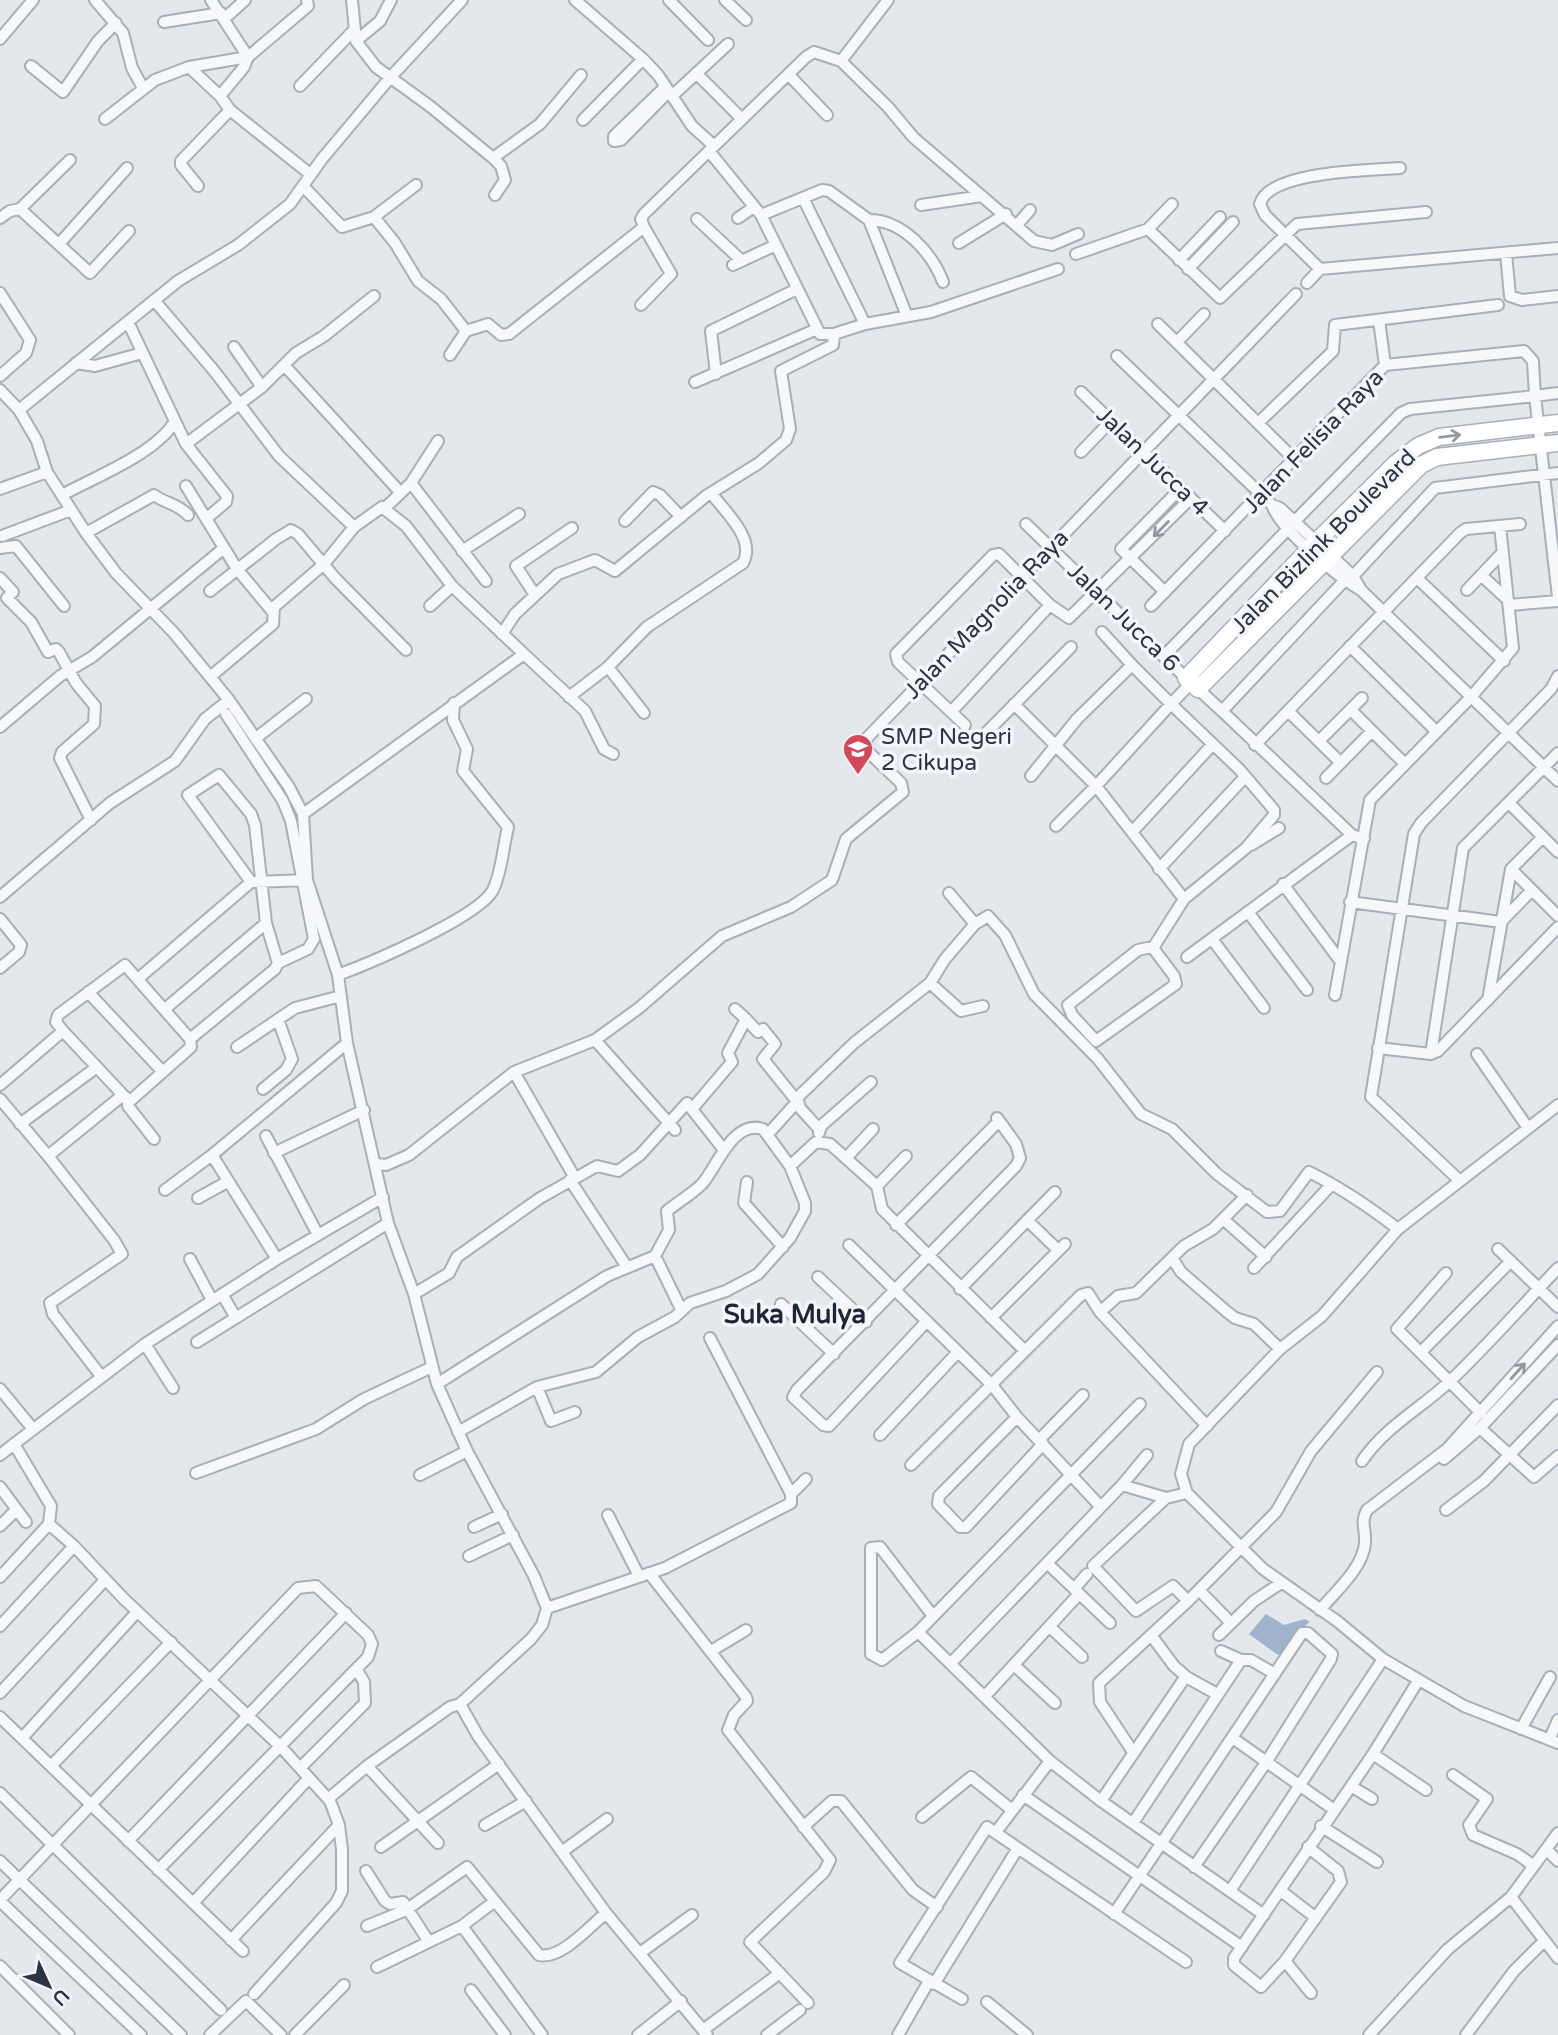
<svg xmlns="http://www.w3.org/2000/svg" width="1558" height="2035" font-family="'Varela Round',sans-serif">
<rect width="100%" height="100%" fill="#e4e7ec"/>
<path fill="#9fb4cc" d="M1266 1614 1284 1625 1305 1619 1310 1622C1296 1631 1289 1650 1278 1655L1249 1634Z"/>
<g fill="none" stroke-linecap="round" stroke-linejoin="round">
<g stroke="#a9aeb7" stroke-width="14">
<path id="street" d="M95 0 123 33 132 68 143 88
M211 0 248 57 244 67 220 96 230 110 310 174
M352 0 356 41 376 67 431 107 493 158 540 124 581 75
M575 0 643 59 658 75 692 126 714 146
M669 0 708 40
M725 0 746 20
M225 18 245 0
M164 22 221 13
M0 39 33 0
M356 41 380 21 391 0
M841 61 888 0
M31 66 63 92 98 41 116 23
M189 67 248 57 308 6 307 0
M696 73 742 119
M789 75 827 115
M300 86 354 30
M665 87 614 136V141L621 140 669 91
M672 96 728 44
M105 119 155 80 189 67 220 96
M583 120 643 59
M709 151 761 215 820 334H834L865 324 931 312 1058 269
M493 158 501 166 505 180 495 195
M198 186 181 165V161L230 110
M304 187 342 227 374 217 416 185
M803 198 865 324
M921 205 982 196
M20 209 70 160
M761 215 822 190 829 191 869 220 907 316
M374 217 395 243 418 281 441 299 466 331
M0 218 10 211 20 209 90 273 129 231
M738 218 754 207
M697 219 742 261
M869 220C903 220 932 253 943 282
M1017 225 1030 210
M1148 229 1220 298 1297 224 1426 212
M959 243 1006 214
M59 244 127 168
M1506 253 1510 296 1522 300 1558 296
M1076 254 1148 229 1172 204
M1179 260 1220 217
M733 265 776 245
M1188 269 1233 222
M1320 269 1265 215 1260 204C1268 171 1371 170 1400 168
M1307 283 1320 269 1558 248
M0 293 30 340 26 353 0 376
M154 300 215 372 279 456 354 527
M641 305 671 274 644 227 641 219 644 214 806 57 814 52 841 61 888 107 913 137 1034 241 1052 245 1078 234
M1379 320 1385 365
M1158 324 1294 459
M1177 342 1204 314
M234 347 262 387
M450 355 466 331 488 324 501 335 509 334 644 227
M1117 356 1272 505 1280 508 1353 576 1360 588
M76 363 95 366 142 353
M284 365 399 491
M716 374 711 331 797 289
M695 382 817 329
M0 390 19 410 37 441 47 472 86 533 116 573 174 633 229 700 289 787 303 814 307 880 338 975 347 1043 388 1223 414 1294 437 1384 467 1451 534 1576 547 1608 542 1625 531 1639 460 1704 478 1736 606 1913 707 2035
M1081 392 1225 531
M19 410 178 281 238 245 290 204 322 159 389 79 462 0
M175 421 186 444 262 387 296 353 324 336 374 296
M1258 423 1333 351 1335 325 1498 305
M186 444 227 496 226 502 207 518
M1081 452 1111 421
M411 483 486 581
M186 486 237 569 272 611
M0 489 47 472
M62 495C95 477 157 453 175 421L128 322
M1272 505C1281 530 1338 577 1361 590L1558 781
M385 508 411 483 438 441
M625 521 653 492 660 495 681 517
M1294 522 1401 413 1410 409 1535 396 1558 597
M1026 524 1186 678
M86 533 154 495C166 504 177 503 188 515
M2 536 71 510
M0 548 16 546 64 606
M462 551 519 514
M1481 575 1508 600
M1353 576 1435 488 1558 473
M0 578 13 592 7 598 31 622 48 652 56 649 59 652 76 683 95 706 94 724 62 752 60 758 91 820
M1417 578 1504 661
M1345 580 1222 711 1352 835 1364 839
M1467 590 1503 552
M210 591 276 539 291 530 298 534 335 578 406 650
M1165 592 1121 549 1181 488
M535 595 516 566 572 528
M1509 605 1558 601
M430 606 452 586
M1151 606 1385 365 1524 351 1533 361 1535 396 1558 393
M1102 632 1132 665
M502 634 515 614 558 574 595 560 615 571 706 496 759 463 786 440 790 429 781 371 833 345 834 334
M1350 646 1437 732
M1164 656 1289 528
M608 667 644 713
M210 677 273 624 274 607 324 564 354 527 382 507 406 526 452 586 524 654
M1198 689 1222 711
M569 697 608 667 647 627 743 563C756 539 726 513 712 494
M1014 704 1096 786 1056 826
M1351 710 1405 764
M952 711 1050 605
M1288 711 1341 763
M226 714 283 801 291 821 314 939 308 949 278 963
M965 725 898 662 896 654 993 555 999 554 1050 605 1069 618 1191 498
M0 727 60 676 92 657 224 548
M986 733 1071 647
M256 738 306 699
M1319 741 1362 698
M1255 745 1460 533 1466 529 1520 524
M1031 776 1077 719 1132 665 1171 704 1191 683
M1326 778 1372 731
M1509 803 1558 852
M303 814 524 654 585 711 604 749 613 754
M1133 831 1213 744
M1251 845 1279 828
M1159 869 1245 777
M1511 869 1558 916
M1283 884 1341 962
M949 893 975 924
M0 897 110 803 175 761 205 719 229 700
M1350 902 1501 922 1532 890
M1248 912 1307 990
M0 919 21 945 19 952 0 968
M1212 939 1264 1008
M1147 948H1153L1174 976 1176 984 1096 1041 1072 1015 1068 1005 1138 950Z
M1153 948 1184 899 1096 786 1171 704 1240 770 1274 810V815L1246 848 1184 899
M1187 957 1352 835
M338 975C370 963 479 917 493 890 502 871 503 847 508 827L463 771 467 749 453 720 454 703
M139 978 251 882
M930 983 961 1011 983 1006
M88 992 163 1072
M1335 995 1370 800 1471 697 1513 648 1500 526
M1488 1000 1511 869 1543 837
M165 1009 266 923
M746 1019 758 1032 763 1029 775 1044 763 1059 796 1100
M595 1040 675 1130
M237 1047 295 1008 341 996
M1378 1048 1431 1054 1438 1051 1558 927
M1431 1054 1463 848 1558 753
M1477 1054 1528 1128
M514 1072 575 1178
M0 1085 63 1031
M263 1089 286 1070 292 1059 278 1019
M123 1095 63 1031 56 1022 58 1015 125 965 190 1039
M0 1099 48 1156
M128 1101V1106L154 1139
M1558 1105 1398 1229 1322 1316 1280 1349 1189 1444 1181 1474 1187 1493 1263 1569 1337 1621 1383 1659 1464 1706 1558 1743
M692 1109 732 1062 728 1053 746 1019 735 1009
M20 1124 97 1067
M819 1129 800 1108 797 1098 854 1043 930 983 945 959 975 924 988 916 1005 935 1034 994 1098 1059 1141 1114 1172 1129 1217 1174 1267 1212 1280 1211 1309 1172C1342 1188 1368 1206 1398 1229
M819 1133 821 1126 871 1082
M768 1134 796 1103
M266 1136 318 1235
M274 1153 364 1110
M212 1155 277 1259
M847 1157 873 1129
M376 1164 386 1165 409 1155 514 1072 595 1040 639 1008 722 936 791 907 832 880 846 839 903 792 901 783 865 749 866 739 1296 294
M570 1180 627 1267
M1459 1180 1371 1097 1414 834 1421 823 1551 689 1558 676
M747 1182 744 1203 783 1247
M877 1186 906 1156
M165 1190 212 1155 347 1043
M198 1198 227 1182
M1223 1219 1266 1257
M1027 1220 1058 1250
M896 1225 999 1121
M849 1245 992 1385 1017 1417 1100 1506
M1498 1249 1558 1307
M1172 1258 1181 1272 1226 1311 1235 1318 1254 1324 1280 1349
M190 1259 212 1300
M1254 1268 1331 1185
M1446 1273 1397 1329 1481 1413
M818 1277 866 1322
M960 1289 1055 1192
M222 1294 236 1318
M414 1294 449 1273 457 1257 540 1198 597 1166 618 1171 640 1155 687 1103 724 1150
M781 1304 834 1354
M681 1309 655 1256 669 1230 667 1211C678 1202 692 1194 702 1184 717 1167 733 1119 763 1129L790 1166
M1100 1312 1207 1426
M991 1318 1065 1244
M927 1321 829 1426 823 1425 793 1397 797 1390 1016 1166 1020 1158 1016 1144 997 1118
M197 1342 388 1223
M145 1344 173 1388
M1422 1351 1511 1261
M101 1376 53 1314 50 1303 122 1254 114 1240 48 1156 123 1095 130 1101 191 1047 190 1039 275 969 278 963 266 923 255 825 251 814 219 775 188 795 251 882 307 880
M437 1384 607 1276 655 1256
M537 1387 551 1421 575 1412
M0 1389 33 1429
M1017 1417 939 1496 938 1504 960 1527H966L1043 1444
M1480 1428 1534 1477 1558 1456
M458 1432 537 1387 596 1372 638 1337 675 1317 690 1303 726 1291 758 1274 790 1238 805 1211V1203L790 1166 816 1142 830 1144 877 1186 882 1209 1024 1350
M880 1435 958 1352
M1039 1440 1083 1395
M0 1455 14 1444
M1444 1459 1480 1428 1558 1345
M1362 1461C1385 1427 1420 1409 1449 1382 1487 1346 1522 1306 1558 1268
M911 1465 1081 1295 1088 1293 1100 1312 1118 1296 1136 1293 1184 1246 1213 1229 1247 1195
M196 1473 316 1429 364 1399 432 1367
M420 1475 467 1451
M1122 1485 1147 1455
M0 1487 26 1522
M791 1494 806 1479
M1166 1498 1093 1566 1136 1611 1173 1586 1188 1601
M1446 1510 1484 1481 1558 1405
M608 1515 639 1576
M49 1524 74 1546
M0 1526 16 1510
M474 1527 502 1514
M469 1556 513 1535
M1047 1563 1110 1623
M649 1573 746 1697 747 1701 734 1715 728 1730 830 1860 824 1872 750 1942 808 2003
M0 1577 49 1524 51 1506 14 1444 145 1344 277 1259 383 1197
M1074 1589 1087 1574
M1199 1590 1231 1623
M547 1608 665 1568 791 1503V1494L710 1338
M1320 1610C1335 1592 1364 1567 1365 1542 1366 1528 1360 1523 1367 1510L1447 1449 1558 1326
M933 1616 880 1547 871 1548V1654L882 1660 918 1632 1140 1404
M0 1626 74 1546 123 1598 281 1747 330 1801 339 1825 342 1850V1891L336 1903 254 1994
M1050 1627 1082 1657
M918 1632 1050 1761 1101 1801 1264 1915
M1151 1635 1174 1666 1188 1678
M1219 1635 1254 1601 1281 1583
M711 1651 746 1630
M1221 1651 1241 1660
M951 1663 1122 1485 1166 1498 1187 1493
M1015 1666 1055 1703
M0 1693 105 1580
M985 1696 1079 1594
M0 1717 243 1951
M1521 1729 1550 1677
M22 1738 137 1612
M1550 1738 1558 1720
M1234 1739 1333 1809
M1133 1752 1100 1702 1099 1683 1188 1601 1276 1512 1311 1451 1377 1372
M1373 1754 1426 1790
M51 1766 171 1642
M367 1766 438 1843
M300 1768 365 1703 364 1682 357 1670
M1453 1775 1487 1799 1469 1825 1473 1835 1517 1854 1534 1866
M1351 1786 1372 1799
M0 1793 221 2010
M1023 1795 1242 1947
M328 1799 367 1766 450 1707 460 1704
M1101 1801 1184 1679 1188 1678 1217 1694
M922 1817 971 1777 1012 1810
M1133 1823 1241 1660H1251L1275 1674
M485 1825 526 1801
M1321 1826 1377 1862
M803 1827 832 1801H841L913 1890 937 1907
M996 1832 1050 1761
M128 1841 346 1613
M381 1847 499 1764
M1308 1847 1338 1871 1341 1882 1285 1961 1261 1987 1234 1965V1958L1373 1754 1418 1681
M1547 1850 1558 1861
M563 1851 607 1819
M0 1861 181 2035
M366 1871 385 1901 390 1904 403 1902 429 1942
M1230 1891 1383 1659
M1281 1891 1316 1918
M1511 1897 1558 1958
M0 1900 298 1588 316 1586 368 1635 372 1644 368 1657 158 1870
M0 1901 141 2035
M193 1903 309 1778
M1114 1914 1302 1633H1308L1332 1654 1331 1659 1267 1761 1194 1867
M367 1926 406 1910 467 1867 539 1955C561 1960 590 1926 606 1913
M462 1926 542 2035
M231 1940 339 1825
M640 1953 692 1915
M1285 1961 1311 1993
M0 1966 69 2035
M377 1967 462 1926 495 1901
M934 1984 1018 1848
M471 1990 505 2035
M962 1999 900 1963 987 1827 1186 1962
M987 2002 1027 2035
M703 2030 780 1973
M210 2035 246 2001 281 2035
M295 2035 344 1985
M638 2035 681 2001
M767 2035 800 2010
M898 2035 929 1981
M1369 2035 1448 1949 1511 1897 1558 1833
M1466 2035 1514 1971 1544 1941"/>
</g>
<g stroke="#a9aeb7" stroke-width="19">
<path id="secondary" d="M1558 423 1439 437 1418 446 1396 463 1316 542 1186 678 1198 689 1421 465 1437 457 1558 443"/>
</g>
<use href="#street" stroke="#f7f8fa" stroke-width="10"/>
<use href="#secondary" stroke="#fff" stroke-width="16"/>
</g>
<defs><path id="oneway-shaft" d="M-6 0H5M1.5-3L5.5 0L1.5 3" fill="none" stroke-width="1.6" stroke-linecap="round" stroke-linejoin="round" transform="scale(1.75)"/></defs>
<use stroke="#959aa2" href="#oneway-shaft" transform="translate(1450 436) rotate(-7)"/>
<g stroke="#9196a0">
<use href="#oneway-shaft" transform="translate(1161 529) rotate(135)"/>
<use href="#oneway-shaft" transform="translate(1518 1371) rotate(-48)"/>
</g>
<defs>
<g id="school-pin" transform="scale(1.575)"><path d="M0 17L-7.5 6A9.5 9.5 0 1 1 7.5 6Z" fill="#d1495b" stroke="#f4f6f9"/><path d="M0-5L7-2L0 1L-7-2ZM-4 1L0 2.5L4 1V4Q0 6-4 4Z" fill="#fff"/></g>
</defs>
<g fill-rule="evenodd">
<use href="#school-pin" x="858" y="749"/>
</g>
<g text-anchor="middle" stroke-width="7" stroke-linejoin="round" paint-order="stroke">
<g font-size="23" fill="#2b3445" stroke="#f4f6f9">
<text transform="translate(1313 441) rotate(-46)" y="8">Jalan Felisia Raya</text>
<text transform="translate(1153 461) rotate(44)" y="8">Jalan Jucca 4</text>
<text transform="translate(1323 541) rotate(-45)" y="8">Jalan Bizlink Boulevard</text>
<text transform="translate(986 614) rotate(-46)" y="8">Jalan Magnolia Raya</text>
<text transform="translate(1124 617) rotate(44)" y="8">Jalan Jucca 6</text>
</g>
<g font-size="23" fill="#2b3445" stroke="#f4f6f9" text-anchor="start">
<text x="881" y="744">SMP Negeri<tspan x="881" dy="26">2 Cikupa</tspan></text>
</g>
<g font-size="26" font-weight="bold" fill="#1d2536" stroke="#f4f6f9">
<text x="795" y="1323">Suka Mulya</text>
</g>
</g>
<g transform="translate(49 1986) rotate(134)" stroke="#f4f6f9" stroke-width="5" paint-order="stroke">
<path d="M0-5L12 26L0 18L-12 26Z" fill="#2b3445"/>
<text y="-10" font-size="19" font-weight="bold" text-anchor="middle" fill="#2b3445">U</text>
</g>
</svg>
